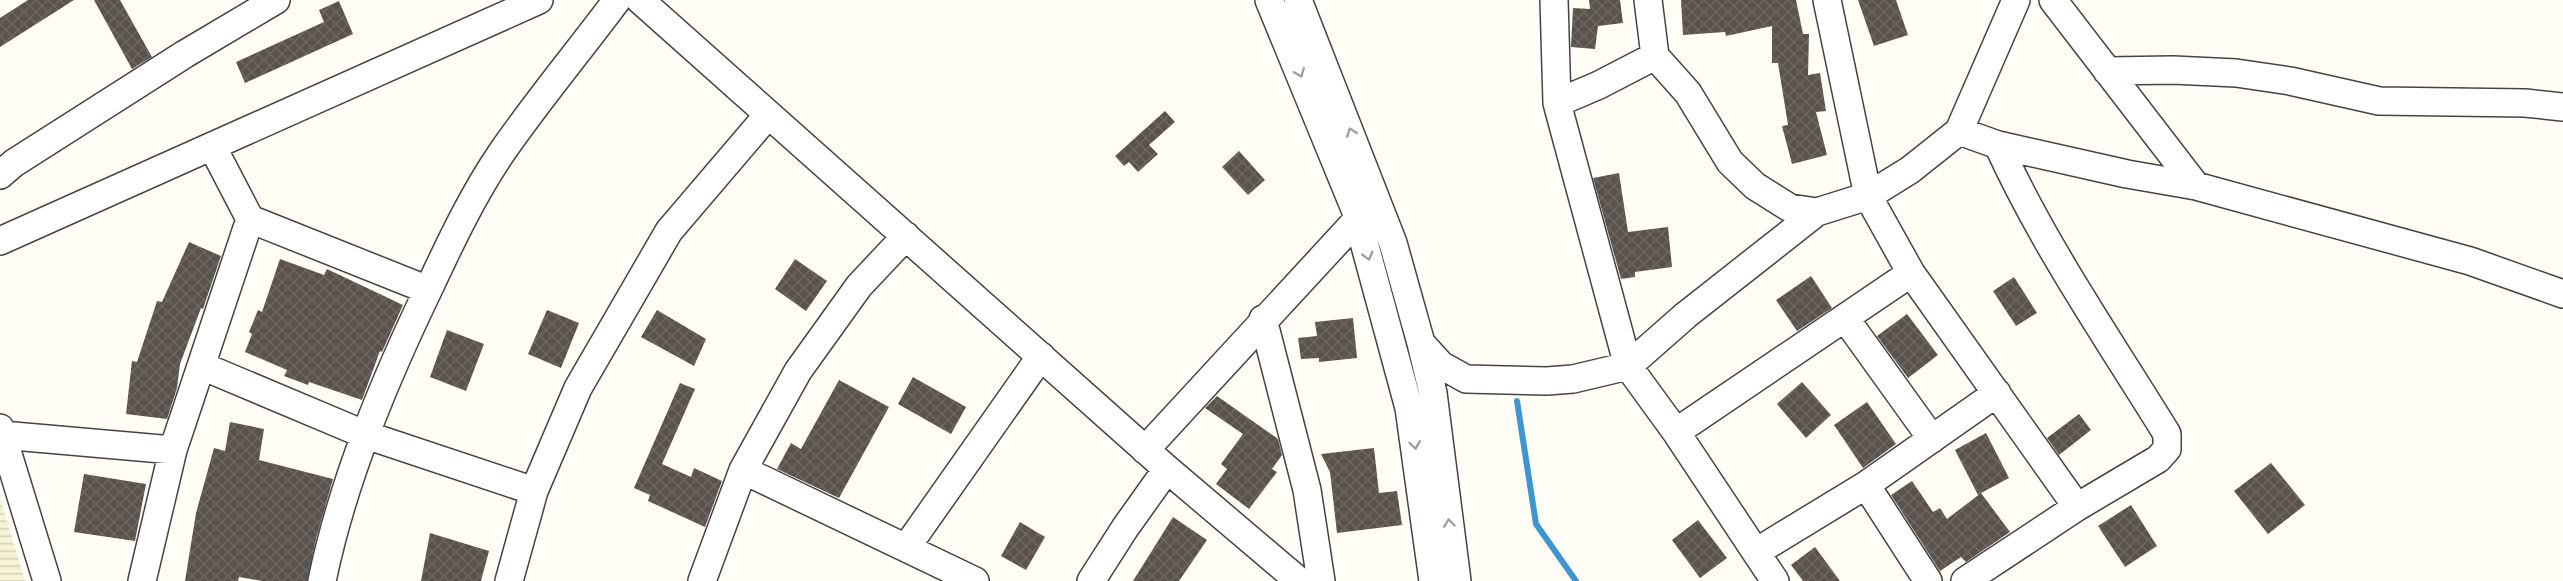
<svg xmlns="http://www.w3.org/2000/svg" width="2563" height="581" font-family="Spectral,serif">
<defs>
<pattern id="farmland-rules" width="6" height="5" patternUnits="userSpaceOnUse" patternTransform="scale(1.5)"><rect width="6" height="5" fill="#f6f3d4"/><path d="M0 2.5h6" fill="none" stroke="#d2cfb5"/></pattern>
<pattern id="building-cross-hatch" width="8" height="8" patternUnits="userSpaceOnUse" patternTransform="scale(1.5)"><rect width="8" height="8" fill="#5a524d"/><path d="M0 0l8 8M0 8l8-8" fill="none" stroke="#6d6662"/></pattern>
</defs>
<rect width="100%" height="100%" fill="#fffdf5"/>
<path fill="url(#farmland-rules)" d="M0 499 25 581H0Z"/>
<g fill="none" stroke-linecap="round" stroke-linejoin="round">
<path stroke="#3f96cf" stroke-width="6" d="M1517 401 1536 524 1576 581"/>
</g>
<path fill="url(#building-cross-hatch)" d="M28 0H74L0 47V18Z
M94 0H120L152 57 132 69Z
M1589 0H1620L1623 23 1598 26 1595 49 1571 47 1573 8 1590 9Z
M1681 0H1796L1803 34H1809L1808 75 1820 73 1826 111 1816 112 1827 155 1792 164 1782 126 1788 125 1778 63H1772V26L1726 36 1725 32 1683 35Z
M1858 0H1896L1908 35 1874 46Z
M339 1 353 34 245 83 236 62 324 22 319 10Z
M1165 111 1175 122 1149 145 1158 154 1138 172 1129 162 1124 166 1115 156Z
M1239 151 1265 180 1248 195 1222 167Z
M1619 173 1628 232 1668 227 1672 267 1635 272V277L1621 279 1593 178Z
M189 242 221 256 203 309 201 308 180 364 177 388 167 419 126 414 132 361 137 362 157 301 162 302Z
M280 259 324 275 327 269 403 305 382 352 380 351 362 400 309 382 308 385 284 376 287 370 245 352 252 334 249 332 258 310 262 312Z
M795 259 827 281 806 311 775 289Z
M1811 276 1832 308 1797 331 1776 300Z
M2014 277 2037 313 2016 326 1993 291Z
M547 310 579 323 561 368 528 354Z
M657 310 706 339 694 366 641 337Z
M1907 314 1938 355 1908 378 1877 336Z
M1353 318 1357 358 1319 362V358L1301 359 1298 338 1317 336 1315 322Z
M447 330 484 344 466 391 430 377Z
M913 377 966 407 951 434 898 404Z
M839 380 889 407 839 498 777 469 791 443 801 449Z
M1802 382 1831 415 1806 438 1777 404Z
M680 383 695 389 662 464 691 477 694 468 722 481 705 527 648 501 650 495 634 488Z
M1217 396 1278 439 1282 455 1272 469 1277 472 1249 509 1216 484 1227 469 1221 464 1243 434 1205 408Z
M1867 402 1896 444 1863 468 1834 425Z
M2079 414 2091 430 2059 455 2047 438Z
M230 422 264 429 259 460 333 479 316 539 307 581H262L239 577 238 581H185L196 513 214 448 225 451Z
M1986 433 2009 478 1981 493 2010 532 1966 562 1961 557 1940 571 1891 495 1912 481 1933 512 1940 508 1947 519 1981 493 1978 495 1955 450Z
M1374 448 1379 493 1397 491 1402 525 1337 533 1330 472 1321 454Z
M2271 463 2305 505 2268 534 2234 491Z
M84 474 146 484 135 541 74 532Z
M2131 505 2157 546 2125 567 2098 526Z
M1173 517 1207 540 1179 581H1133Z
M1698 520 1727 558 1700 578 1672 540Z
M1020 522 1045 537 1026 570 1001 556Z
M430 533 489 551 481 581H421Z
M1815 547 1840 581H1803L1791 565Z"/>
<g fill="none" stroke-linecap="round" stroke-linejoin="round">
<g stroke="#444" stroke-width="30">
<path id="minor" d="M640 0 1167 469 1299 581
M1269 0 1355 209 1409 408 1433 581
M1298 0 1393 243 1421 343 1433 393 1457 581
M1554 0 1557 103 1628 366 1676 432 1775 581
M1648 0 1655 56 1688 93 1730 162 1755 186 1790 208 1817 212
M1827 0 1868 196 1911 273 2077 507
M2053 0 2196 186
M2107 71 2173 70 2236 73 2290 81 2379 101 2525 103 2563 107
M1557 103 1599 85 1655 56
M1959 131 1998 145 2127 174 2196 186 2470 261 2563 294
M212 146 250 219 428 290
M0 175 14 163 185 54 276 0
M0 241 539 0
M1845 318 1932 439
M1263 319 1307 490 1321 581
M1421 343 1441 365 1466 379 1547 381 1573 379 1628 366 1686 315 1817 212 1868 196 1910 170 1959 131 2016 0
M202 366 366 435 534 491
M0 428 47 581
M1676 432 1911 273
M2 435 173 450
M1145 450 1358 219
M743 470 975 581
M1866 485 1928 581
M906 548 1041 356
M1756 552 1866 485 1997 393
M142 581 173 450 250 219
M322 581C343 479 386 377 431 284 452 239 474 193 502 152 538 100 579 51 617 0
M509 581 534 491 578 388 669 231 768 115
M702 581 743 470 798 371 859 286 906 236
M1091 581 1125 528 1167 469
M1965 581 2077 507 2158 459 2167 449V434C2109 340 2044 246 1998 145"/>
</g>
<use href="#minor" stroke="#fff" stroke-width="27"/>
</g>
<defs><path id="oneway-chevron" d="M-2-3.5L2.5 0L-2 3.5" fill="none" stroke-width="1.6" stroke-linecap="round" stroke-linejoin="round" transform="scale(1.5)"/></defs>
<g stroke="#a0a0a0">
<use href="#oneway-chevron" transform="translate(1300 73) rotate(68)"/>
<use href="#oneway-chevron" transform="translate(1351 132) rotate(-111)"/>
<use href="#oneway-chevron" transform="translate(1368 256) rotate(75)"/>
<use href="#oneway-chevron" transform="translate(1415 445) rotate(82)"/>
<use href="#oneway-chevron" transform="translate(1449 523) rotate(-97)"/>
</g>
</svg>
